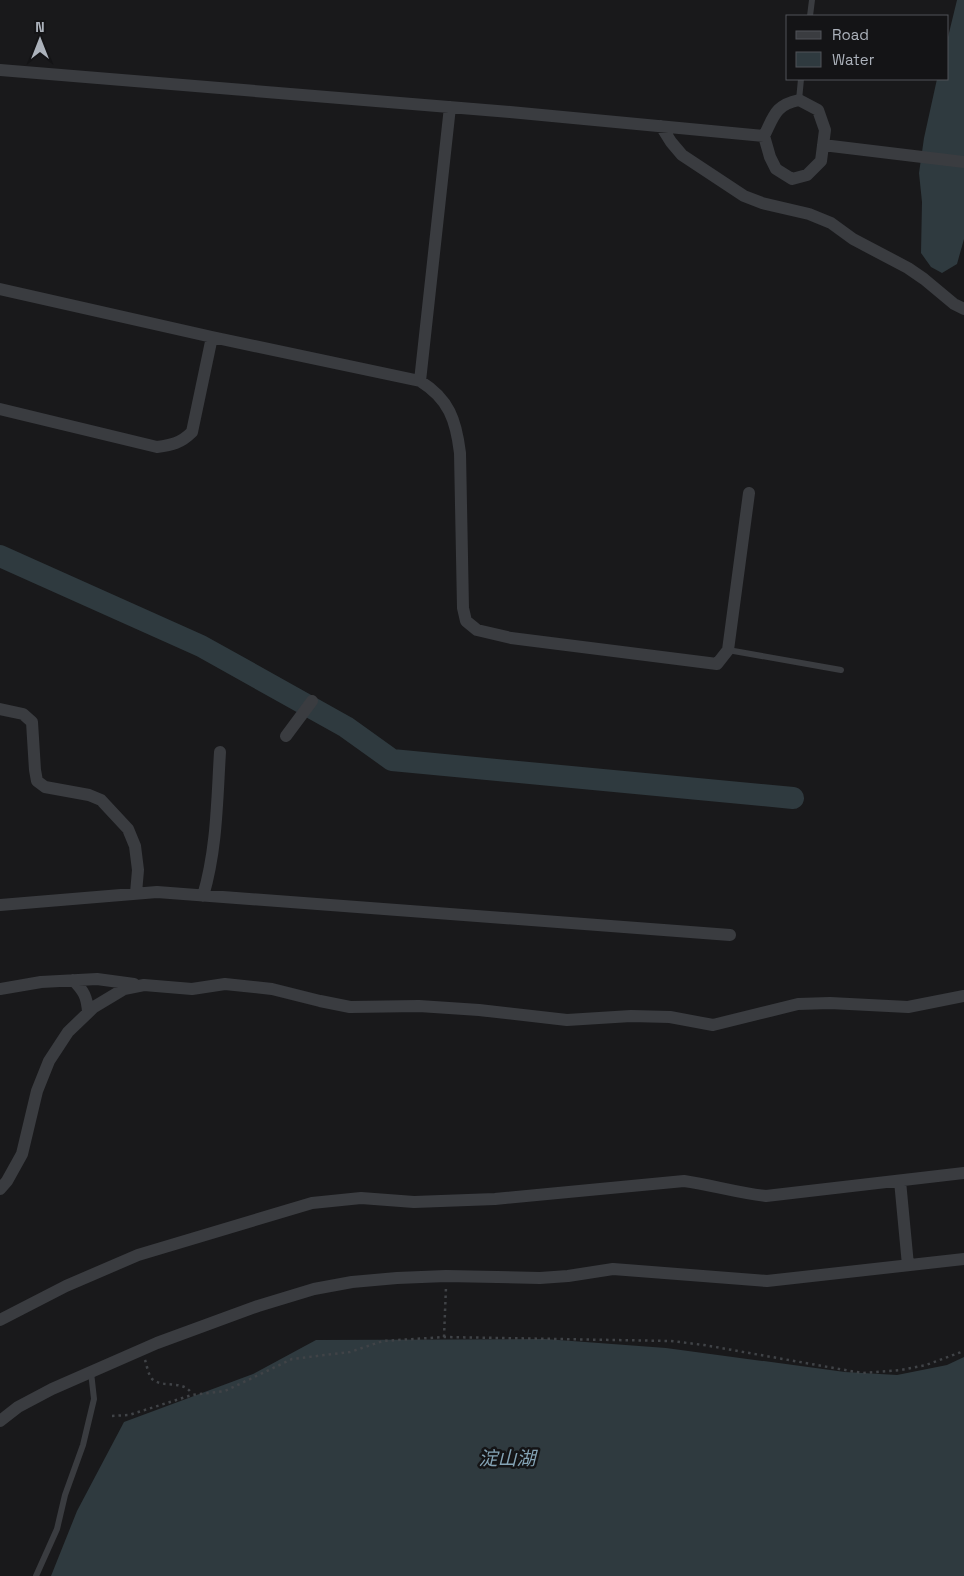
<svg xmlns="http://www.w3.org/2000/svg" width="964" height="1576" font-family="'Space Grotesk','Noto Sans SC',sans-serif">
<rect width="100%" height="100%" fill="#19191b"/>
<path fill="#2f3a3f" d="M957 0H964V239L957 264 942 273 931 267 921 253 922 202 919 173 924 138 937 79H948V37Z
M545 1339 666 1348 845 1372 897 1375 947 1365 964 1357V1576H51L77 1511 124 1422 253 1374 316 1340Z"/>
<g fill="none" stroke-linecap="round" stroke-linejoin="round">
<path stroke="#2f3a3f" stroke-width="22" d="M0 556 201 646 346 727 392 760 793 798"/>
<path stroke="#404347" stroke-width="2.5" stroke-dasharray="2.5 4" stroke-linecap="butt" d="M444 1337 446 1287
M145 1360C147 1366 148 1374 152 1379 164 1389 183 1379 192 1394
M112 1416 129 1415 192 1395 225 1391 292 1359 350 1352 383 1341 444 1337 671 1341 704 1345 862 1373 901 1370 926 1365 964 1351"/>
<path stroke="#3a3c40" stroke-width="6" d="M810 16 812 0
M799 100 801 79
M728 650 841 670
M36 1576 57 1529 65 1495 83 1445 94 1399 91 1372"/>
<path stroke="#3a3c40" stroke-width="12" d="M0 70 510 112 764 136
M799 100 818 110 825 130 821 161 807 175 792 179 776 169 770 157 764 136C774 116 775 105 799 100Z
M661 126 671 142 682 155 744 196 762 203 809 214 831 223 853 239 908 268 924 279 954 304 964 309
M823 145 964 162
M0 289 212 337 420 381C449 399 456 420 460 453L463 608 466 621 477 630 511 638 717 664 728 650 749 493
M420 381 450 107
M0 409 157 447C172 445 181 443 192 432L212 337
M0 709 23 714 32 722 35 770 37 781 45 787 89 795 101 800 128 829 135 846 138 870 136 893
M286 736 312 701
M203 896C217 849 217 800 220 752
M0 905 157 892 730 935
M73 980C84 991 87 997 88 1012
M0 989 41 982 97 979 134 984
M900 1181 908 1265
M0 1189 7 1181 22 1154 37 1091 49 1061 68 1032 94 1007 124 989 144 985 192 989 225 984 272 989 320 1001 350 1007 419 1006 479 1010 567 1020 631 1016 670 1017 713 1025 798 1004 830 1003 908 1007 964 996
M0 1320 66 1286 138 1255 312 1203 361 1198 414 1202 495 1199 684 1181C712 1185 738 1193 766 1196L964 1173
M0 1421 18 1407 52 1389 157 1343 258 1306 314 1289 352 1282 397 1278 446 1276 540 1278 568 1276 613 1269 767 1281 964 1259"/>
</g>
<g text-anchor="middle" stroke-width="5" stroke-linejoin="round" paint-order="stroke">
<g font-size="19" font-style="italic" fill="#84a3b5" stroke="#141416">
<text x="507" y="1465">淀山湖</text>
</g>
</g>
<rect x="786" y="15" width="162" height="65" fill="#141416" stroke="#515358"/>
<rect x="796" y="31" width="25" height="8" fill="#3a3c40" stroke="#515358"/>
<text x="832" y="40" font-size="15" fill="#acb2bb">Road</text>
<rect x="796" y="52" width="25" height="15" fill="#2f3a3f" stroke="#515358"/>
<text x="832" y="65" font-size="15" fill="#acb2bb">Water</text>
<g transform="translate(40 40)" stroke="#141416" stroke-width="4" paint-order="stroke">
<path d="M0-4L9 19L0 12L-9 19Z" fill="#acb2bb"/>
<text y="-8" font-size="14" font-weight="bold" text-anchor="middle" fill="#acb2bb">N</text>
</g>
</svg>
